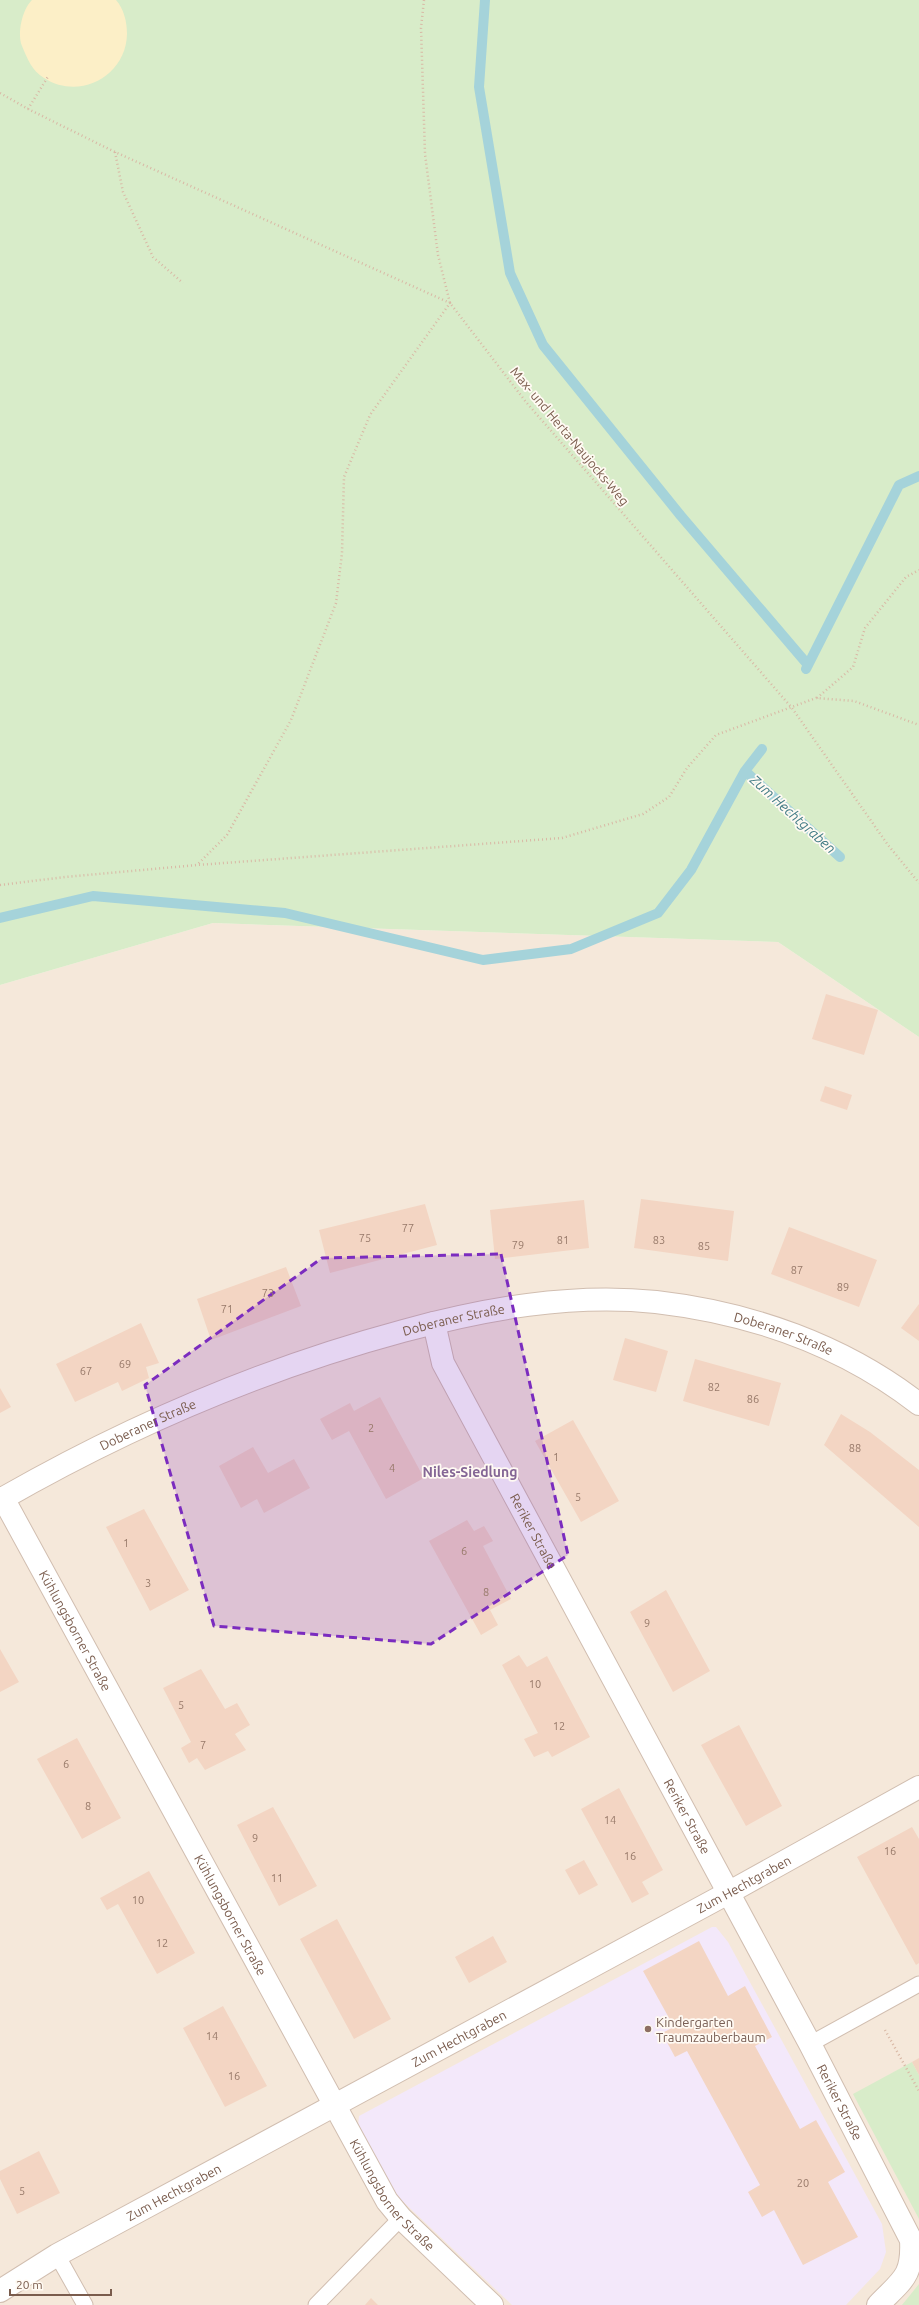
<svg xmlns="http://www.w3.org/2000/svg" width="919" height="2305" font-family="Ubuntu,sans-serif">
<rect width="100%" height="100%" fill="#fdf6ec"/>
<path fill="#f5e8da" d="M213 923 778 942 919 1037V2305H0V985Z"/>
<path fill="#f3e8fa" d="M712 1927H716L728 1942 882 2224 886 2252 880 2269 846 2305H512L397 2196 358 2126 359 2116Z"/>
<path fill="#d8ecc9" d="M0 0H919V1037L778 942 213 923 0 985Z
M912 2062 919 2075V2219L853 2094Z
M919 2284V2305H902Z"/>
<path fill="#fcefc7" d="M32 0H116C124 9 127 22 127 34 126 76 80 101 44 78 32 71 27 58 22 46 17 33 22 10 32 0Z"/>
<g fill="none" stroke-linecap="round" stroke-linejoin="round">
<path stroke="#a5d3da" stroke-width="10" d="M485 0 479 87 510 273 543 345 681 516 808 665
M806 669 899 485 919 476
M745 771 840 857
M0 918 93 896 285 913 483 960 571 949 658 913 691 870 745 771 762 749"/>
</g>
<path fill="#f3d5c3" d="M826 994 878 1010 864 1055 812 1039Z
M825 1086 852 1095 847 1110 820 1101Z
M641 1199 734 1211 728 1261 634 1248Z
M584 1200 589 1248 495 1259 490 1210Z
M425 1204 437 1245 330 1273 319 1230Z
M789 1227 877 1260 859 1307 771 1274Z
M286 1267 301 1306 211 1340 197 1299Z
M919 1304V1341L901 1328Z
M141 1323 159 1363 146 1367 149 1378 122 1391 118 1382 75 1402 56 1364Z
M625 1338 668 1351 656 1392 613 1380Z
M695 1359 781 1383 769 1426 683 1401Z
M0 1388 11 1407 0 1413Z
M380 1397 424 1478 386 1499 349 1431 332 1440 320 1419 350 1403 354 1411Z
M841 1414 870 1432 919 1470V1527L824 1445Z
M573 1420 619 1501 581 1522 535 1441Z
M253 1447 268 1473 294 1459 310 1488 264 1513 257 1499 241 1508 219 1466Z
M144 1509 189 1590 150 1611 106 1527Z
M467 1520 474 1531 484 1526 493 1541 483 1546 511 1599 490 1610 498 1625 481 1635 429 1541Z
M666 1590 710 1671 673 1692 630 1612Z
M0 1649 19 1682 0 1692Z
M519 1655 527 1667 547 1656 590 1737 552 1757 548 1751 534 1757 524 1739 538 1733 502 1665Z
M201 1669 225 1709 237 1703 250 1725 235 1734 246 1750 205 1770 197 1758 189 1763 181 1748 191 1742 163 1688Z
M739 1725 782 1806 746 1826 701 1745Z
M77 1738 121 1818 82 1839 37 1759Z
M619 1788 663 1870 642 1882 649 1894 632 1903 581 1809Z
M273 1807 317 1886 279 1906 237 1825Z
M912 1827 919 1839V1963L916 1965 857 1857Z
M584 1860 598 1885 579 1895 565 1870Z
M149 1871 195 1953 157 1974 118 1904 107 1910 100 1898Z
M337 1919 391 2019 354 2039 300 1939Z
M493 1936 507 1962 469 1983 455 1957Z
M699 1941 728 1996 745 1986 772 2037 755 2046 800 2129 816 2120 845 2172 828 2182 858 2237 803 2265 774 2210 762 2217 748 2192 760 2185 687 2051 675 2057 662 2033 674 2027 643 1971Z
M223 2006 267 2086 225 2107 183 2028Z
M919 2058V2075L912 2062Z
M39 2151 60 2193 17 2214 0 2179V2171Z
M371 2298 378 2305H365Z"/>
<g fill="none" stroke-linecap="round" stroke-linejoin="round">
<g stroke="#d1beb0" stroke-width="17">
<path id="lane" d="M810 2044 919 1984
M57 2255 85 2305
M316 2305 401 2218"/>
</g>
<g stroke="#d1beb0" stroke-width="24">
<g id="street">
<path id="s1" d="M434 1323 443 1363 810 2044 911 2240C913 2277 902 2280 878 2305"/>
<path id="s2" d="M3 1498 387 2201 401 2218 492 2305"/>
<path id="s3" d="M0 1500C127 1427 262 1369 403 1331 484 1309 571 1293 656 1302 751 1313 843 1345 919 1404"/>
<path id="s4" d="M0 2291 57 2255 728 1893 919 1787"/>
</g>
</g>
<path stroke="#d9b8a5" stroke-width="2.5" stroke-dasharray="1 3" stroke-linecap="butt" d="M424 0 421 28 425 154 438 255 450 303 526 402 792 708 888 845 919 883
M0 93 28 109 115 152 450 303 370 415 344 477 342 553 336 603 291 720 227 835 197 865
M28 109 49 75
M115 152 123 192 153 257 183 283
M817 698 853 667 865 628 906 577 919 570
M0 885 65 877 197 865 562 838 643 814 669 797 687 768 716 735 816 698 854 701 919 725
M885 2030 919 2091"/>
<use href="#lane" stroke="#fff" stroke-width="15"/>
<use href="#street" stroke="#fff" stroke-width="22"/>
</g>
<path fill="#7b2cbf" fill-opacity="0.2" stroke="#7b2cbf" stroke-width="3" stroke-dasharray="8 5" stroke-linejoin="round" d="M501 1254 568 1555 431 1644 214 1626 145 1385 322 1258Z"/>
<circle fill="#8d6e63" stroke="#fffaf3" stroke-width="1.5" cx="648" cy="2029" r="4"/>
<g text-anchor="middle" stroke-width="3.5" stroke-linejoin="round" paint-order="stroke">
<g font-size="11" fill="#987a6a">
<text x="408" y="1232">77</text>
<text x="365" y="1242">75</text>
<text x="563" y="1244">81</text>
<text x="659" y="1244">83</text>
<text x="518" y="1249">79</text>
<text x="704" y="1250">85</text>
<text x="797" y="1274">87</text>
<text x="843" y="1291">89</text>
<text x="268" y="1297">73</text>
<text x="227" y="1313">71</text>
<text x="125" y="1368">69</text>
<text x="86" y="1375">67</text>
<text x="714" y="1391">82</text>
<text x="753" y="1403">86</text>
<text x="371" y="1432">2</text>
<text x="855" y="1452">88</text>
<text x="556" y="1461">1</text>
<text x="392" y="1472">4</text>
<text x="578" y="1501">5</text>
<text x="126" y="1547">1</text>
<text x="464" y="1555">6</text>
<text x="148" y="1587">3</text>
<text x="486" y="1596">8</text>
<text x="647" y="1627">9</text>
<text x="535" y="1688">10</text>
<text x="181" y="1709">5</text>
<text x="559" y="1730">12</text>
<text x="203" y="1749">7</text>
<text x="66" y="1768">6</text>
<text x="88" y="1810">8</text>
<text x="610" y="1824">14</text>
<text x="255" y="1842">9</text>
<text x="890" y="1855">16</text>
<text x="630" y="1860">16</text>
<text x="277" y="1882">11</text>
<text x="138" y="1904">10</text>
<text x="162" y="1947">12</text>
<text x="212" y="2040">14</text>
<text x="234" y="2080">16</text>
<text x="803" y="2187">20</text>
<text x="22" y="2195">5</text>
</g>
<g font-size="13" fill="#7a5c4d" stroke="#fffaf3">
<text transform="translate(570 436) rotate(50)" y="5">Max- und Herta-Naujocks-Weg</text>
<text dy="5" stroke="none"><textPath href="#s3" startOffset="490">Doberaner Straße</textPath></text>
<text dy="5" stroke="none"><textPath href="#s3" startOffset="826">Doberaner Straße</textPath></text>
<text dy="5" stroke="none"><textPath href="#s3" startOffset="166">Doberaner Straße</textPath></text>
<text dy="5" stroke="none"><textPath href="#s1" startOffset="232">Reriker Straße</textPath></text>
<text dy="5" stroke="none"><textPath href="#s2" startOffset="151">Kühlungsborner Straße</textPath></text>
<text dy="5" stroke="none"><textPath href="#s1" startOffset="556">Reriker Straße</textPath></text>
<text dy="5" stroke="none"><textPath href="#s4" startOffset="848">Zum Hechtgraben</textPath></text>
<text dy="5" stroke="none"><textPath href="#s2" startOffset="475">Kühlungsborner Straße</textPath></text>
<text dy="5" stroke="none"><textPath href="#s4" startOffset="524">Zum Hechtgraben</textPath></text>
<text dy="5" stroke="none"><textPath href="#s1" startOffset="880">Reriker Straße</textPath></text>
<text dy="5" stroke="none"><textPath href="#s4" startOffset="200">Zum Hechtgraben</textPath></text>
<text dy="5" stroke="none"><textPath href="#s2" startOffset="799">Kühlungsborner Straße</textPath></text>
</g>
<g font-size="13" fill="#785e54" stroke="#fffaf3" text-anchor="start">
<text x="656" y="2027">Kindergarten<tspan x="656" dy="15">Traumzauberbaum</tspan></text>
</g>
<g font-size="14" font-style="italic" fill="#437c86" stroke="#fffaf3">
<text transform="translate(793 814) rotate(42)" y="5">Zum Hechtgraben</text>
</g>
<g font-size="14" font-weight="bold" fill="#846695" stroke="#fffaf3">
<text x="470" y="1477">Niles-Siedlung</text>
</g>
</g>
<path d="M10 2289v6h101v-6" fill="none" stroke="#7a5c4d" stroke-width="2"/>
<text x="16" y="2289" font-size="12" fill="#7a5c4d" stroke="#fffaf3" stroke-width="3" paint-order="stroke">20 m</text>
</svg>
